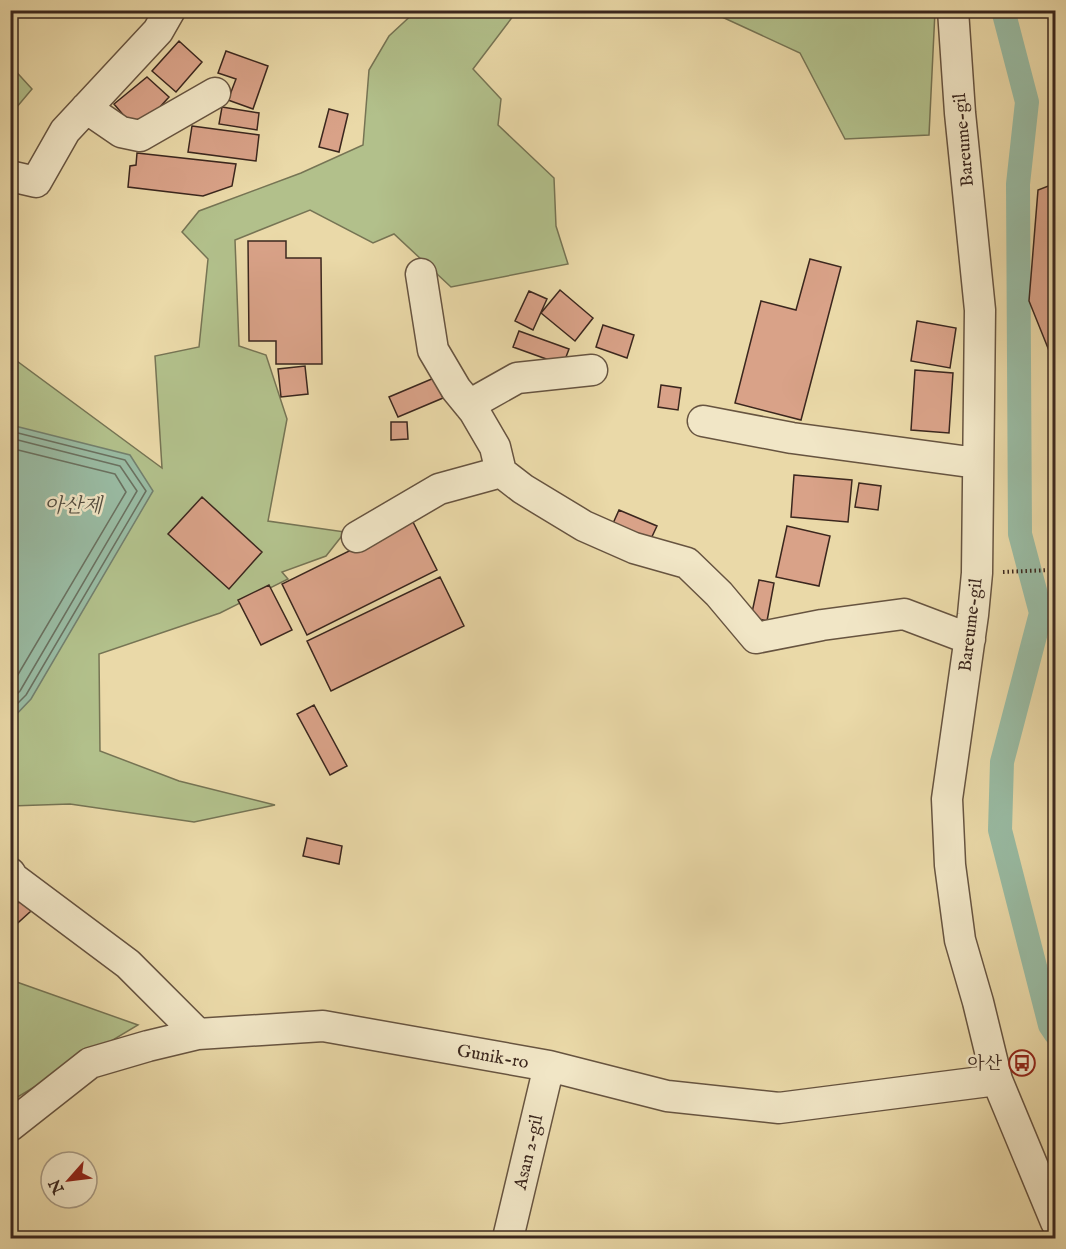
<svg xmlns="http://www.w3.org/2000/svg" width="1066" height="1249" font-family="'IM FELL English','Noto Serif KR',serif">
<rect width="100%" height="100%" fill="#ead9a8"/>
<filter id="stains"><feTurbulence type="fractalNoise" baseFrequency=".00333" numOctaves="4"/><feColorMatrix values="0 0 0 0 .2 0 0 0 0 .09 0 0 0 0 .02 0 0 0 .5 -.17"/></filter>
<radialGradient id="worn" r=".72"><stop offset=".6" stop-color="#630" stop-opacity="0"/><stop offset="1" stop-color="#630" stop-opacity=".3"/></radialGradient>
<path fill="#b2c08b" stroke="#767454" stroke-width="1.5" d="M416 11H517L473 69 501 99 498 125 554 178 556 226 568 264 451 287 394 234 373 243 310 210 235 240 239 346 266 355 287 419 268 521 345 532 326 556 282 572 288 579 220 613 99 654 100 751 179 781 275 805 194 822 70 804 11 806 10 356 162 468 155 356 199 347 208 259 182 232 199 211 301 173 363 145 369 70 389 36Z
M709 11H935L929 135 845 139 800 53Z
M11 66 32 89 11 114Z
M11 980 138 1025 11 1101Z"/>
<path fill="#99bba3" stroke="#73806e" stroke-width="1.5" d="M11 425 130 455 153 491 31 699 11 720Z"/>
<g fill="none" stroke-linecap="round" stroke-linejoin="round">
<path stroke="#6a7160" stroke-width="1.5" d="M10 431 125 460 146 491 26 695 10 711
M10 438 120 466 137 491 20 691 10 701
M10 448 115 474 126 492 10 688"/>
<path stroke="#99bba3" stroke-width="24" d="M1003 10 1027 102 1018 184 1020 534 1041 613 1002 762 1000 830 1050 1025 1056 1034"/>
</g>
<path fill="#d9a288" stroke="#3b271e" stroke-width="1.5" d="M179 41 202 62 176 92 152 71Z
M226 51 268 66 253 109 228 100 236 79 218 73Z
M147 77 169 97 148 120 131 124 114 104Z
M222 107 259 113 257 130 219 124Z
M329 109 348 114 339 152 319 147Z
M192 126 259 135 256 161 188 152Z
M137 153 236 164 232 186 203 196 128 187 130 166 136 165Z
M1056 183V368L1029 301 1038 190Z
M248 241H286V258H321L322 364H276V341H249Z
M810 259 841 267 801 420 735 403 761 301 796 310Z
M560 290 593 318 575 341 541 313Z
M529 291 547 299 533 330 515 321Z
M917 321 956 328 950 368 911 361Z
M603 325 634 335 627 358 596 347Z
M519 331 569 349 563 365 513 347Z
M305 366 308 394 281 397 278 369Z
M915 370 953 373 949 433 911 430Z
M434 378 443 398 398 417 389 397Z
M661 385 681 388 678 410 658 407Z
M391 422H407L408 439 391 440Z
M794 475 852 480 848 522 791 517Z
M859 483 881 486 878 510 855 507Z
M202 497 262 552 229 589 168 534Z
M619 510 657 526 648 545 611 528Z
M412 520 437 570 307 635 282 584Z
M787 526 830 536 819 586 776 577Z
M440 577 464 626 331 691 307 641Z
M759 580 774 583 767 621 751 617Z
M269 585 292 630 261 645 238 600Z
M314 705 347 766 330 775 297 714Z
M307 838 342 846 339 864 303 856Z
M20 901 31 911 10 930V910Z"/>
<g fill="none" stroke-linecap="round" stroke-linejoin="round">
<g stroke="#675440" stroke-width="33">
<path id="minor" d="M953 10 960 113 980 310 977 573 973 615 947 799 950 865 960 940 978 1002 997 1080 1056 1222
M86 108 121 132 140 136 215 93
M10 176 36 182 65 131 158 31 170 10
M421 274 433 350 456 389 474 411 495 447 501 472 523 489 584 526 634 548 687 563 719 594 756 638 822 625 904 614 970 639
M469 405 517 378 592 370
M703 421 792 438 977 463
M357 537 439 489 501 472
M10 873 13 878 128 964 198 1034
M10 1126 90 1063 148 1046 198 1034 323 1026 549 1066 667 1096 779 1108 997 1080
M508 1238 549 1066"/>
</g>
<path stroke="#3b271e" stroke-width="4" stroke-dasharray="1.5 3" stroke-linecap="butt" d="M1003 572 1050 570 1056 568"/>
<use href="#minor" stroke="#f1e6c6" stroke-width="30"/>
</g>
<defs>
<g id="bus-ring" transform="scale(1.35)"><circle r="9.5" fill="#f1e6c6" stroke="#8f2418" stroke-width="1.5"/><path d="M-5-6H5V4H4V6H2V4H-2V6H-4V4H-5ZM-3.5-4V0h7V-4ZM-3.5 1.2v1.5H-2V1.2ZM2 1.2v1.5H3.5V1.2Z" fill="#8f2418"/></g>
</defs>
<g fill-rule="evenodd">
<use href="#bus-ring" x="1022" y="1063"/>
</g>
<g text-anchor="middle" stroke-width="5" stroke-linejoin="round" paint-order="stroke">
<g font-size="18" fill="#3b271e" stroke="#f1e6c6">
<text transform="translate(963 140) rotate(-95)" y="6">Bareume-gil</text>
<text transform="translate(970 625) rotate(-83)" y="6">Bareume-gil</text>
<text transform="translate(493 1056) rotate(10)" y="6">Gunik-ro</text>
<text transform="translate(528 1152) rotate(-77)" y="6">Asan 2-gil</text>
</g>
<g font-size="18" fill="#3b271e" stroke="#f1e6c6" text-anchor="end">
<text x="1002" y="1069">아산</text>
</g>
<g font-size="20" font-style="italic" fill="#524c3f" stroke="#f1e6c6">
<text x="73" y="512">아산제</text>
</g>
</g>
<rect width="1066" height="1249" fill="none" stroke="#ead9a8" stroke-width="36"/>
<rect x="12" y="12" width="1042" height="1225" fill="none" stroke="#3b271e" stroke-width="3"/>
<rect x="18" y="18" width="1030" height="1213" fill="none" stroke="#3b271e" stroke-width="1.5"/>
<g transform="translate(69 1180) rotate(242)"><circle r="28" fill="#f1e6c6" stroke="#a89a83" stroke-width="1.5"/>
<path d="M0-4.5L10 22L0 15L-10 22Z" fill="#8f2418"/>
<text y="-9" font-size="16" font-weight="bold" text-anchor="middle" fill="#3b271e">N</text>
</g>
<rect width="100%" height="100%" filter="url(#stains)"/>
<rect width="100%" height="100%" fill="url(#worn)"/>
</svg>
